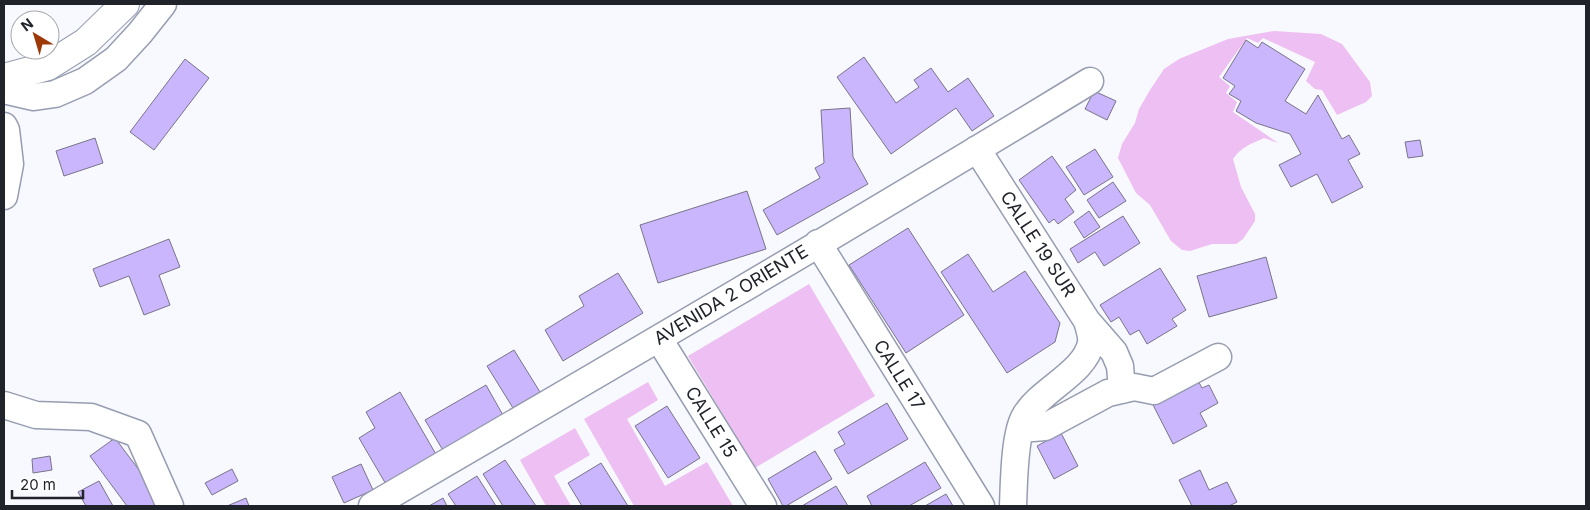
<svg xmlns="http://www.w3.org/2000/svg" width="1590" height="510" font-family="Inter,sans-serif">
<rect width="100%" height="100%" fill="#f8f9fe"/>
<path fill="#edbff2" d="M1274 31 1321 34 1342 44 1370 82 1372 96 1366 102 1337 115 1322 90 1315 89 1306 81 1315 62 1263 38 1258 43 1247 38 1219 77 1230 86 1226 93 1237 102 1233 112 1278 143 1264 138C1251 144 1241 147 1233 159L1241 187 1255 214V221L1243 239 1236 244H1212L1190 251 1182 250 1171 241 1150 205 1136 193 1118 158 1122 144 1135 123 1139 109 1150 90 1164 69 1179 59 1228 39Z
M809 284 875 396 755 468 688 356Z
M648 382 658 400 627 419 665 486 707 462 733 506H634L584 419Z
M575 428 590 455 554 476 571 506H546L520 460Z"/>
<path fill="#cab6fc" stroke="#797488" d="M1246 40 1258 48 1262 42 1305 69 1285 101 1306 114 1318 95 1342 139 1349 135 1360 154 1348 160 1363 187 1332 203 1317 174 1291 187 1279 165 1301 154 1290 134 1256 123 1236 111 1241 101 1229 94 1235 86 1223 78Z
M864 57 896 103 919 87 914 80 931 68 948 92 968 78 994 116 972 131 956 108 891 154 837 77Z
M185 59 209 78 154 150 130 132Z
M1094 91 1116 101 1107 120 1085 109Z
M850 108 853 157 868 184 777 235 763 210 820 178 815 168 824 163 821 110Z
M95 138 103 163 64 176 56 151Z
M1420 140 1423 156 1408 158 1405 142Z
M1095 149 1113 177 1084 195 1066 167Z
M1052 156 1076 190 1065 199 1074 212 1058 224 1054 219 1049 223 1019 180Z
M1113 182 1126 201 1099 218 1087 200Z
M747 191 766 249 658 283 640 225Z
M1089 211 1100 227 1084 238 1074 222Z
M1123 216 1140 243 1104 266 1095 252 1078 263 1070 249Z
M908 228 964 315 906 353 849 265Z
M169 239 180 267 159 275 170 305 144 315 129 276 100 287 93 269Z
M968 254 993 292 1025 271 1060 323 1055 342 1007 373 941 272Z
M1266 257 1277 298 1209 317 1197 276Z
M1160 268 1186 310 1172 319 1177 326 1147 344 1139 330 1130 335 1119 317 1111 322 1100 305Z
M618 273 643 313 563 361 545 330 584 306 579 296Z
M514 350 540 392 513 408 487 366Z
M1195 375 1202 388 1209 385 1218 403 1200 413 1207 426 1173 444 1150 399Z
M486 385 504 417 444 452 425 420Z
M400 392 437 456 387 486 359 438 375 428 366 412Z
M887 403 908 439 848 474 834 450 845 444 838 432Z
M667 406 700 458 668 478 635 426Z
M1061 433 1078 466 1054 479 1037 446Z
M115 438 166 506H127L90 456Z
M815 451 832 479 786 506H783L768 479Z
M50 456 52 470 33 473 32 459Z
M505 460 536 506H503L483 474Z
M925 462 941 488 909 506H872L867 496Z
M601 463 628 506H582L568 483Z
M361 464 373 490 344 503 332 477Z
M232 469 238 481 212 495 205 483Z
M1200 470 1209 490 1227 482 1237 502 1229 506H1192L1179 480Z
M477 476 496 506H456L448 494Z
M99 481 113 506H86L78 492Z
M836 486 848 506H802Z
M946 494 953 506H925Z
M246 498 249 506H227Z
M443 498 447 506H429Z"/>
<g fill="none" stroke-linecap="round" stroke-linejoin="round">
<g stroke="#979db1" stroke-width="29">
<path id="minor" d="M4 89 8 91 34 97 55 94 85 81 116 59 140 33 163 4
M4 126 6 130 10 164 4 196
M977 149 1087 321C1089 328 1092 336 1091 343 1085 373 1040 390 1025 416 1014 434 1014 484 1013 506
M818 243 981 506
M1087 321 1114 352 1120 366 1122 390
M659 339 763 506
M4 405 36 415 91 417 138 434 170 506
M1020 429 1045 427 1108 393 1134 387 1154 391 1218 357
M372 506C612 366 852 226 1090 81"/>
</g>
<g stroke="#979db1" stroke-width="30">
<path id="primary" d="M4 78 48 66 86 42 125 4"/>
</g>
<use href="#minor" stroke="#fff" stroke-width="26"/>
<use href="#primary" stroke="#fff" stroke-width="28"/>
</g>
<g text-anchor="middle" stroke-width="4" stroke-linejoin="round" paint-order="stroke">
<g font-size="18" fill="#20232a" stroke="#fff">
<text transform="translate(1038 244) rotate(57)" y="6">CALLE 19 SUR</text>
<text transform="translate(731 295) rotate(-31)" y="6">AVENIDA 2 ORIENTE</text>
<text transform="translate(899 375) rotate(58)" y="6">CALLE 17</text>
<text transform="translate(711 422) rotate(58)" y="6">CALLE 15</text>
</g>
</g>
<rect width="1590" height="510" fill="none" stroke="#20232a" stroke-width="10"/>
<g transform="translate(35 35) rotate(322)"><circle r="24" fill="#ffffff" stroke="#a6a7aa"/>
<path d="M0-4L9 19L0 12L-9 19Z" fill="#9d3808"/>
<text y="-8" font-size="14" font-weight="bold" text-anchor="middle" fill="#20232a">N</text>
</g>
<path d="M12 490v8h71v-8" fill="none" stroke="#20232a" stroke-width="2.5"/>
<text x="20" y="490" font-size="15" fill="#20232a" stroke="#ffffff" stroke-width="4" paint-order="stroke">20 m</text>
</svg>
